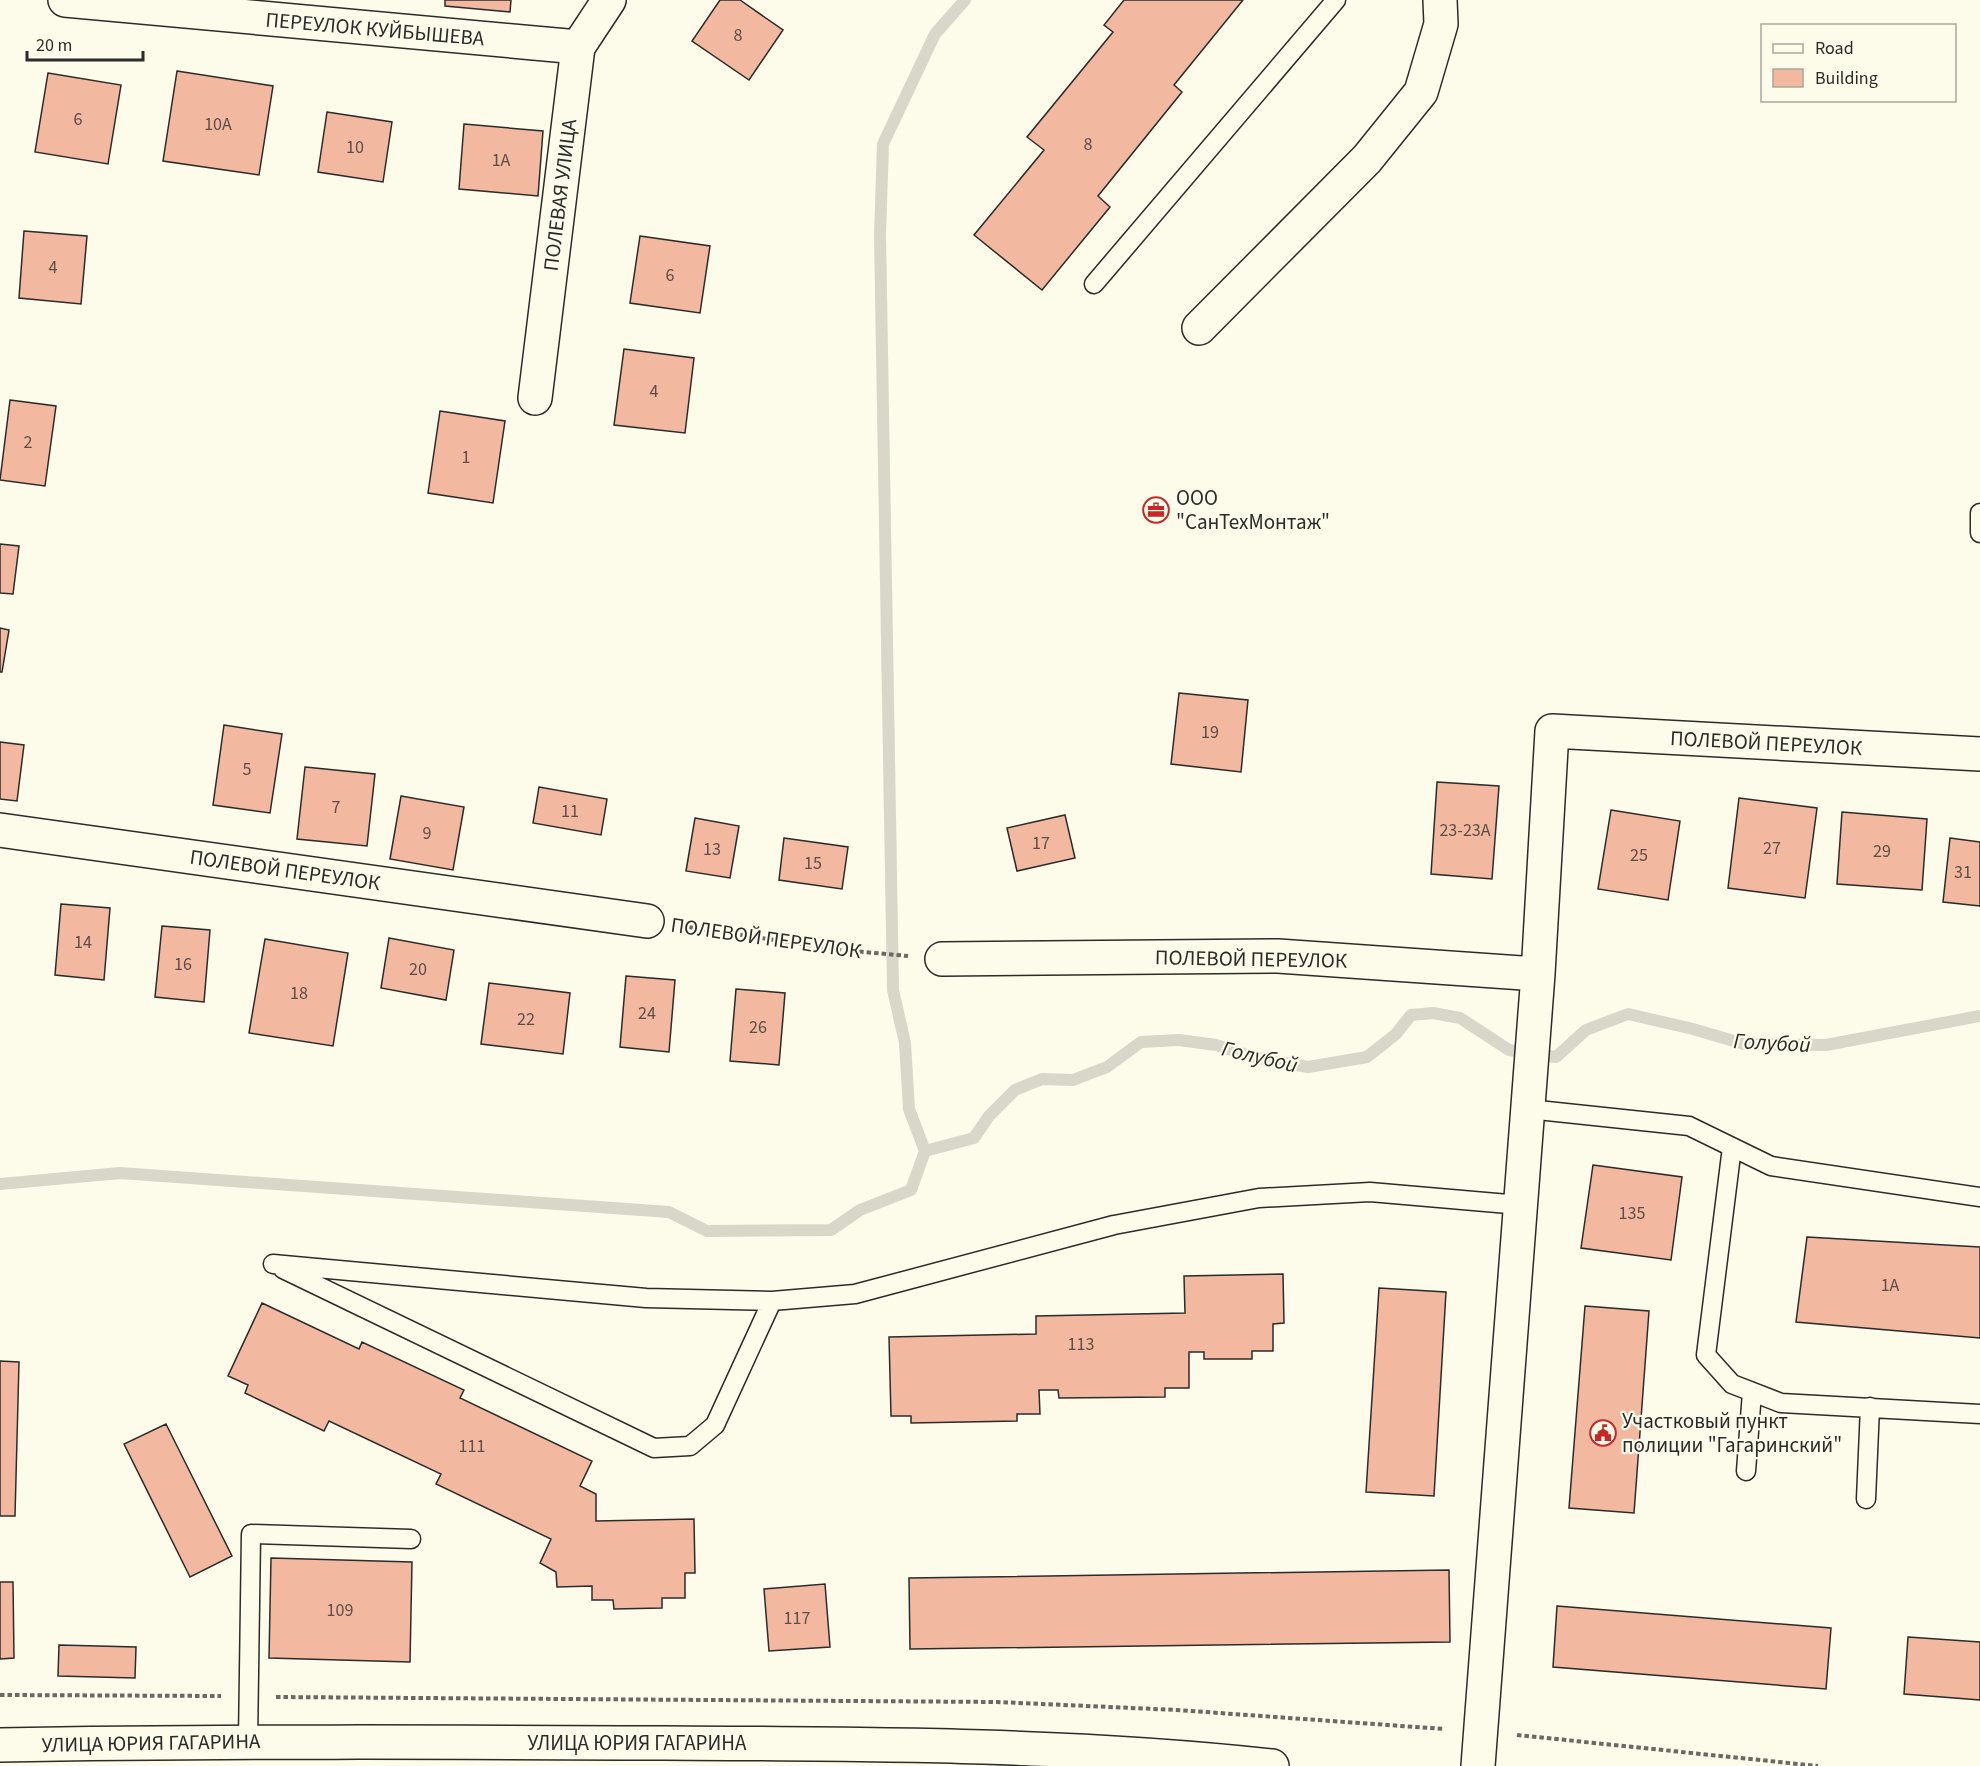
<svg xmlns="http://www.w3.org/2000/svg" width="1980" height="1766" font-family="'Source Sans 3',sans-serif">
<rect width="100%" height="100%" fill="#fdfbea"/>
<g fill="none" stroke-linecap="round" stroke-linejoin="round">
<path stroke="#d8d7c9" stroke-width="12" d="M925 1151 974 1138 989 1116 1015 1090 1042 1079 1073 1080 1107 1067 1141 1042 1179 1040 1216 1045 1253 1057 1308 1067 1367 1057 1396 1034 1411 1015 1433 1013 1460 1018 1509 1050 1556 1057 1586 1030 1628 1014 1693 1029 1744 1044 1826 1045 1980 1016
M0 1184 120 1173 669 1212 707 1231 831 1230 860 1210 911 1190 925 1151 909 1109 905 1043 893 990 880 235 883 144 935 34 965 0"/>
</g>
<path fill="#f2b8a0" stroke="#2b2b2b" stroke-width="1.5" d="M445 0H511L510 12 445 6Z
M720 0H740L783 30 749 80 692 41Z
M1124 0H1243L1174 85 1182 92 1098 196 1110 207 1042 290 974 235 1044 150 1027 137 1113 32 1104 25Z
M177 71 273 86 259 175 163 161Z
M48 73 121 85 108 164 35 152Z
M327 112 392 122 383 182 318 172Z
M464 124 543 131 538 196 459 189Z
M24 231 87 236 81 304 19 298Z
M640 236 710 246 700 313 630 303Z
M624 349 694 358 685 433 614 425Z
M10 400 56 406 45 486 0 480Z
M440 411 505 421 493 503 428 493Z
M0 544 19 546 13 594 0 593Z
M0 628 9 630 2 672H0Z
M1179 693 1248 700 1241 772 1171 764Z
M224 725 282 734 270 813 213 805Z
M0 742 24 745 17 801 0 799Z
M305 767 375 774 367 846 297 839Z
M1437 782 1499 786 1492 879 1431 874Z
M539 787 607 799 601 835 533 823Z
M401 796 464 807 453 870 390 859Z
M1739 798 1817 808 1805 898 1728 888Z
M1611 810 1680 821 1668 900 1598 889Z
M1842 812 1927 819 1922 890 1837 884Z
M1065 815 1075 858 1017 871 1007 828Z
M695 818 739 826 730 878 686 871Z
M784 838 848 847 842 889 779 880Z
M1950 838 1980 842V906L1943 902Z
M61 904 110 908 104 980 55 975Z
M162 926 210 930 204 1002 155 997Z
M389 938 454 950 446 1000 381 988Z
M265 939 348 953 333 1046 249 1033Z
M626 976 675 980 669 1052 620 1047Z
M489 983 570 993 563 1054 481 1044Z
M736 989 785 993 779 1065 730 1061Z
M1593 1165 1682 1177 1671 1260 1581 1248Z
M1807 1237 1980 1247V1338L1796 1322Z
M1283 1274 1284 1323 1273 1324V1351H1252V1359H1204V1352H1189V1388H1165V1397L1059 1398 1058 1390H1039L1040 1414H1017V1421L911 1423V1416H891L889 1337 1036 1334V1316L1185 1313 1184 1276Z
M1379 1288 1446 1292 1434 1496 1366 1492Z
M262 1303 359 1349 362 1342 464 1390 460 1398 592 1461 580 1486 596 1494V1521L694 1519 695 1573H685V1598H662V1608L614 1609 613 1600H592V1586L557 1587 556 1572 540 1563 551 1539 436 1484 441 1474 329 1421 324 1431 245 1393 248 1385 228 1376Z
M1585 1306 1649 1311 1634 1513 1569 1508Z
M0 1361 19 1362 15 1516H0Z
M166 1424 232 1556 190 1577 124 1444Z
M271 1558 412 1562 410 1662 269 1658Z
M1449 1570 1450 1642 910 1649 909 1578Z
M0 1582H13L14 1658 0 1659Z
M825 1584 830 1647 769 1651 764 1589Z
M1557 1606 1831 1628 1826 1689 1553 1667Z
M1908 1637 1980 1642V1700L1904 1694Z
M59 1645 136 1647 135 1678 58 1676Z"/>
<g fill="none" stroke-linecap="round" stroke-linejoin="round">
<g stroke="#2b2b2b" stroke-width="21">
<path id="service" d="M1094 284 1336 0
M1980 513V533
M1528 1109 1689 1126 1771 1166 1980 1197
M1732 1147 1706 1355 1732 1384 1781 1403 1980 1414
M273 1264 646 1298 772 1301 855 1294 1114 1225 1259 1198 1370 1192 1520 1205
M283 1269 654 1448 690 1446 715 1425 772 1301
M1746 1471 1752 1392
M1866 1499 1870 1407
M248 1741 251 1534 411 1539"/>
</g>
<g stroke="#2b2b2b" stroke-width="36">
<path id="minor" d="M65 0 578 47
M1199 328 1367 159 1421 92 1441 24 1440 0
M535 398 578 47 609 0
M0 830 647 921
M942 959 1278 956 1538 974
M1478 1766 1538 974 1552 731 1980 754"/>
</g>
<g stroke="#2b2b2b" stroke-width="36">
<path id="primary" d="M0 1745C222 1741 444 1742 665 1743 867 1744 1072 1744 1272 1766"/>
</g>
<path stroke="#6a6964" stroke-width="4" stroke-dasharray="4.5 3" stroke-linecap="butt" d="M681 926 842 950 908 956
M0 1695 221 1696
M276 1697 997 1702 1177 1710 1444 1729
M1517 1735 1818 1766"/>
<use href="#service" stroke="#fdfbea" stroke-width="18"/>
<use href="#minor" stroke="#fdfbea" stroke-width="33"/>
<use href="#primary" stroke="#fdfbea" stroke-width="33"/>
</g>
<defs>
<g id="office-ring" transform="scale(1.35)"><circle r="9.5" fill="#fdfbea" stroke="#c62828" stroke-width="1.5"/><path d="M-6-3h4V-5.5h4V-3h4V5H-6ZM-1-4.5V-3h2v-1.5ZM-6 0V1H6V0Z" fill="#c62828"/></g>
<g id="civic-ring" transform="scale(1.35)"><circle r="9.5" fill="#fdfbea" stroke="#c62828" stroke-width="1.5"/><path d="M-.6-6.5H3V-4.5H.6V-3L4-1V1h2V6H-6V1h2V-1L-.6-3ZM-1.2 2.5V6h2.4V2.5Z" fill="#c62828"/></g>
</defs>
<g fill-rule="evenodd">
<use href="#office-ring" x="1156" y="510"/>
<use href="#civic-ring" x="1603" y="1433"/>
</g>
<g text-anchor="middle" stroke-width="4.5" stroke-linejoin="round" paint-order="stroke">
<g font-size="18" fill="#5d4e48">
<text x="738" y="41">8</text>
<text x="78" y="125">6</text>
<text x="218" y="130">10А</text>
<text x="1088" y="150">8</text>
<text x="355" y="153">10</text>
<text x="501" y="166">1А</text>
<text x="53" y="273">4</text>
<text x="670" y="281">6</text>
<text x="654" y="397">4</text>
<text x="28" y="448">2</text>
<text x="466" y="463">1</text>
<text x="1210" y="738">19</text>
<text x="247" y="775">5</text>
<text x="336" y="813">7</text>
<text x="570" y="817">11</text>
<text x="1465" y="836">23-23А</text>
<text x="427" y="839">9</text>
<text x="1041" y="849">17</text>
<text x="1772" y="854">27</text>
<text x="712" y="855">13</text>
<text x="1882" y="857">29</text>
<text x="1639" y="861">25</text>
<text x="813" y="869">15</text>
<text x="1963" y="878">31</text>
<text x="83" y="948">14</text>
<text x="183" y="970">16</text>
<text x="418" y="975">20</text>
<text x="299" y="999">18</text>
<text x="647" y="1019">24</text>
<text x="526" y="1025">22</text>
<text x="758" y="1033">26</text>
<text x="1632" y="1219">135</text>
<text x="1890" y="1291">1А</text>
<text x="1081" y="1350">113</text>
<text x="472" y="1452">111</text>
<text x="340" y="1616">109</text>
<text x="797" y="1624">117</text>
</g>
<g font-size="21" fill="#2b2b2b" stroke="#fdfbea">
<text transform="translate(375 29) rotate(5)" y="7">ПЕРЕУЛОК КУЙБЫШЕВА</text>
<text transform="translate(560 195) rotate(-83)" y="7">ПОЛЕВАЯ УЛИЦА</text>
<text transform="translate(1766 743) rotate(3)" y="7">ПОЛЕВОЙ ПЕРЕУЛОК</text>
<text transform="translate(285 870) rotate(8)" y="7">ПОЛЕВОЙ ПЕРЕУЛОК</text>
<text transform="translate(766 938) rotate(8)" y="7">ПОЛЕВОЙ ПЕРЕУЛОК</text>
<text transform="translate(1251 959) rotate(1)" y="7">ПОЛЕВОЙ ПЕРЕУЛОК</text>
<text transform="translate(151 1743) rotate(-1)" y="7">УЛИЦА ЮРИЯ ГАГАРИНА</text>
<text x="637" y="1750">УЛИЦА ЮРИЯ ГАГАРИНА</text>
</g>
<g font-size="21" fill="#2b2b2b" stroke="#fdfbea" text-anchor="start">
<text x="1176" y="505">ООО<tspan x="1176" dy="24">"СанТехМонтаж"</tspan></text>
<text x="1622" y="1428">Участковый пункт<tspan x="1622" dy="24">полиции "Гагаринский"</tspan></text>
</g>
<g font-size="22" font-style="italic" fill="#2b2b2b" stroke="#fdfbea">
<text transform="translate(1772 1042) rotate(3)" y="8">Голубой</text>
<text transform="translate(1260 1056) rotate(13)" y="8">Голубой</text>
</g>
</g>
<rect x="1761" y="24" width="195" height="78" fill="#fdfbea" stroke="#a9a89e" stroke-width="1.5"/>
<rect x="1773" y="44" width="30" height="9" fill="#fdfbea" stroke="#a9a89e" stroke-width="1.5"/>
<text x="1815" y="54" font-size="18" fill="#2b2b2b">Road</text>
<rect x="1773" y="69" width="30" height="18" fill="#f2b8a0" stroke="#a9a89e" stroke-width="1.5"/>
<text x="1815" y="84" font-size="18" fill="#2b2b2b">Building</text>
<path d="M27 51v9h116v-9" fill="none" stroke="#2b2b2b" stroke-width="3"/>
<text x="36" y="51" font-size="18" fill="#2b2b2b" stroke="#fdfbea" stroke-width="4.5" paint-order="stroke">20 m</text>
</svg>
